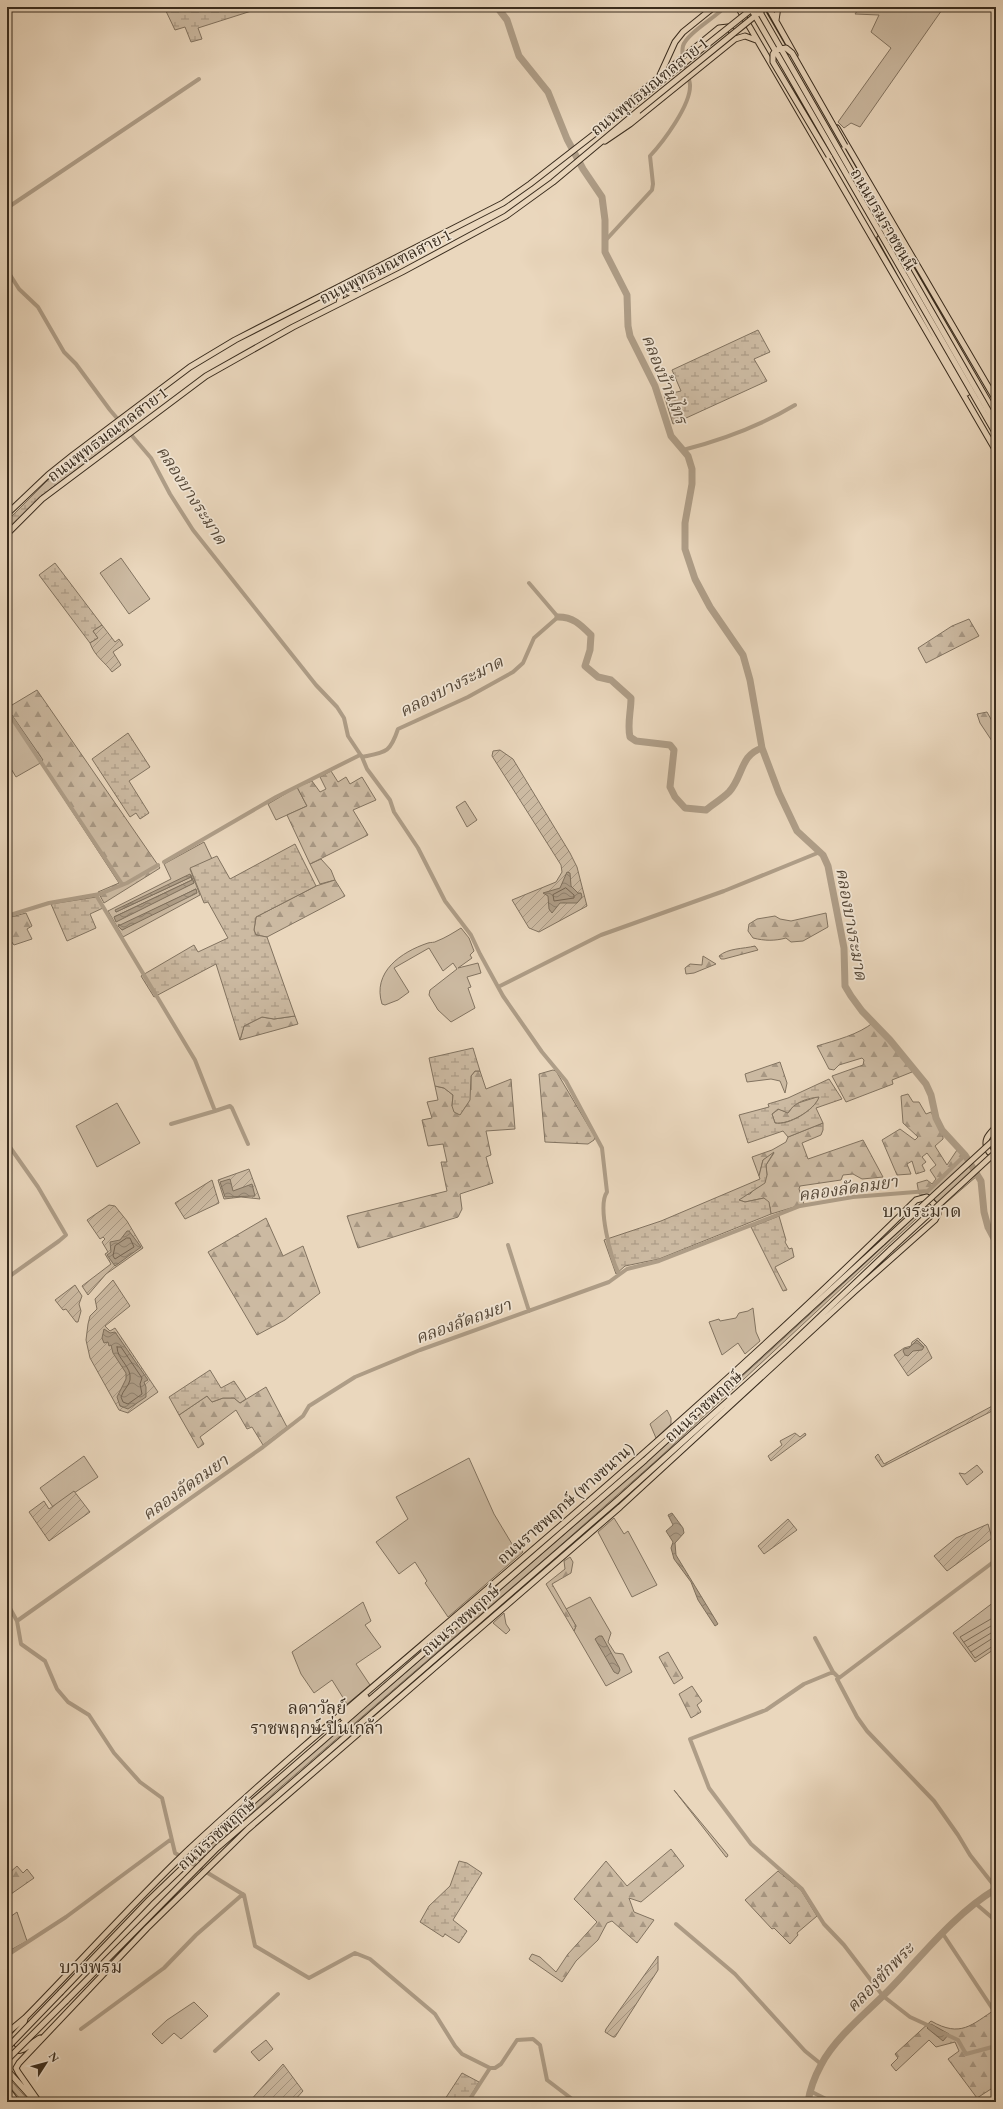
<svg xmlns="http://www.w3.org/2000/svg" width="1003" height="2109" font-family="'EB Garamond','Noto Serif Thai',serif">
<defs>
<pattern id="forest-firs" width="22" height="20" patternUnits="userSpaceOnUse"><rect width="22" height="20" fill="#ccbaa2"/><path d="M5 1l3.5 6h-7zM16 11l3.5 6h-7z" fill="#a79783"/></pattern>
<pattern id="wetland-marsh" width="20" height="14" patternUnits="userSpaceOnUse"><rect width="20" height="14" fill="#ccbaa2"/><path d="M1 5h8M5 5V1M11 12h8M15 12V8" fill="none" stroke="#a79783"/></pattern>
<pattern id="garden-furrows" width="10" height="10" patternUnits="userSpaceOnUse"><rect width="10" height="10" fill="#ccbaa2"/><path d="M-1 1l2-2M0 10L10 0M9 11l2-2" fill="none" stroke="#a79783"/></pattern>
<pattern id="water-waves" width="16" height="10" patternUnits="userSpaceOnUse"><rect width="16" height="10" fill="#ae9d87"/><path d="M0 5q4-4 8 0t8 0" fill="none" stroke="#8f806e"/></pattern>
</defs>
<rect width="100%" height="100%" fill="#ead7bd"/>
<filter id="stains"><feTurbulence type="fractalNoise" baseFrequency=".005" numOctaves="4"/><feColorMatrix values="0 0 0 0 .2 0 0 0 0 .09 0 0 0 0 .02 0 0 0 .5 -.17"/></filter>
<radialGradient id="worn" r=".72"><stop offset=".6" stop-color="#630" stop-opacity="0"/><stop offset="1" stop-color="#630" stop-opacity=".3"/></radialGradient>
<path fill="#ccbaa2" stroke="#827360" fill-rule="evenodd" d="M860 7H944L860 127 851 123 844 128 838 122 891 48 871 32 879 15 855 14Z
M121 558 150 599 129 614 100 573Z
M7 708 44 761 16 777 7 762Z
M297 787 307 806 276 820 268 804Z
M465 801 477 820 467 827 456 807Z
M204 842 212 859 190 869 200 895 123 937 108 911 171 879 164 864ZM191 875 194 883 114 917 192 880 191 877 116 912 115 911ZM196 889 122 930 118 926 119 924 120 926Z
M321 859 331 870 335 880 320 884 310 864Z
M461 928 469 938 474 951 470 955 472 958 458 968 478 963 481 973 467 977 471 987 468 988 475 1008 451 1022 438 1010 429 995 430 990 457 969 453 963 443 971 429 948 394 968 409 992 398 1000 385 1005 382 1004C372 972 401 952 428 943 431 942 434 943 437 941 445 938 453 933 461 928Z
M117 1103 140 1143 97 1167 76 1126Z
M968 1161 977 1176 940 1208 932 1196Z
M926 1206 929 1207 659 1458 554 1551 275 1792 199 1861 196 1858 242 1814C473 1614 705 1416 926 1206Z
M753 1308 756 1332 760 1341 745 1354 738 1343 722 1355 709 1322 719 1319 720 1321 736 1318 739 1313 748 1311Z
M667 1410 671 1418V1424L656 1438 650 1424Z
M84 1456 98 1477 53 1507 40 1488Z
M469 1458 494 1514 515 1549 519 1547 523 1552 448 1617 425 1583 427 1581 415 1562 399 1574 376 1542 408 1519 396 1497Z
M977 1465 983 1472 967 1485 959 1473 965 1474Z
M614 1518 624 1534 628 1531 657 1585 632 1597 598 1532Z
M590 1597 611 1633 608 1642 615 1653 623 1654 632 1672 606 1686 574 1631 576 1626 566 1609Z
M363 1602 371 1621 365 1625 381 1647 356 1664 370 1685 347 1704 332 1680 314 1693 301 1674 292 1652Z
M994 1602 996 1604V1648L975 1662 953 1633Z
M504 1613 506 1624 510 1630 506 1634 493 1623Z
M674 1790 728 1855 727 1857H726Z
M17 1912 27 1941 7 1952V1919Z
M194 2002 208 2016 181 2039 174 2033 162 2044 152 2034 167 2020Z
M266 2040 273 2049 259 2061 251 2052Z
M7 2076 30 2102H23L7 2084Z"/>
<path fill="url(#forest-firs)" stroke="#827360" d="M969 619 979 636 926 663 918 648 952 626Z
M37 690 160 868 104 903 98 892 119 883 40 762 43 760 7 708Z
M987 712 996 728V747L980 723 977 714Z
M331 771 338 782 346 777 350 784 362 777 376 800 353 810 368 835 310 864 287 815 307 806 297 787 312 781 320 792 326 789 320 777Z
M335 880 345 896 267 937 256 935 254 930 256 917 316 886Z
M26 913 32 926 27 929 32 939 14 945 7 936V918Z
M826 913 828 927 803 941 791 942 786 938C775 941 765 941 753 938L748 931 749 924 757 919 775 916 780 919 791 921Z
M755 946 758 950 724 959H721L719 956C728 948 743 949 755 946Z
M703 956 716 964 694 973 686 974 685 968 690 964 702 965Z
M295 1016 298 1024 240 1040 244 1026 262 1017 274 1019Z
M874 1022 913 1065 910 1067 912 1072 892 1080 893 1084 846 1102 832 1076 863 1065 864 1060 862 1058 839 1065 834 1070 829 1069 817 1046C836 1040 858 1035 874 1022Z
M780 1062 787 1083 785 1093 780 1081 771 1079 747 1082 745 1074Z
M553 1070 556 1071 595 1137 594 1140 588 1144 545 1142 539 1074Z
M475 1071H480L486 1089 511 1079 515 1129 486 1131 491 1155 486 1157 493 1183 460 1194 462 1209 458 1217 358 1248 347 1216 447 1191 441 1162H447L443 1144 428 1146 422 1120 432 1118 427 1102 438 1100 435 1086 444 1088 453 1095 452 1106 471 1090V1076Z
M908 1094 913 1102H919L926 1114 931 1112 943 1134V1139L935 1146 947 1165 957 1150 968 1161 932 1196 919 1194 917 1183 927 1180 932 1184 936 1179 930 1170 936 1165 927 1153 922 1157 926 1162 922 1165 925 1171 916 1174 912 1161 907 1164 911 1174 897 1175 882 1140 900 1129 915 1140 918 1137 903 1123 901 1096Z
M820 1096C815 1110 789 1125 775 1123L772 1114 779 1109 788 1113 795 1104Z
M823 1123V1130L821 1135 802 1143 808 1159 863 1140 883 1177 862 1179 853 1174 843 1175 841 1180 800 1186 799 1189 804 1204 771 1214 770 1207 764 1198 745 1202 739 1200 744 1195 750 1194 767 1175 766 1165 774 1153 763 1160 759 1176 752 1157 772 1150 786 1142 788 1137Z
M266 1218 283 1256 303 1246 320 1293 285 1320 257 1335 208 1252Z
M266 1387 287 1427 263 1445 252 1427 247 1429 236 1410 200 1437 204 1444 198 1448 179 1415 207 1396 212 1402 223 1398H234L240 1403Z
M570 1557 573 1562 571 1573 552 1584 576 1626 574 1631 546 1584 565 1569 564 1561Z
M668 1652 683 1678 674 1684 659 1657Z
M692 1686 702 1701 697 1705 701 1712 691 1718 679 1694Z
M671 1849 684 1866 641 1902 629 1898 634 1912 654 1920 637 1943 612 1921 607 1923 598 1940 576 1961 562 1982 529 1959 532 1954 540 1957 556 1972 568 1954 597 1922 574 1899 606 1861 627 1886Z
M17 1866 23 1873 27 1869 34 1878 11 1894 7 1887V1875Z
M778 1871 801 1890 817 1916 797 1933 798 1935 790 1944 774 1928 772 1929 745 1900Z
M996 2009V2096L991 2089 977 2098 948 2059 959 2051 955 2042 936 2047 929 2040 896 2071 891 2065 898 2058 895 2054 931 2021C961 2038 971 2025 996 2009Z"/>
<path fill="url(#wetland-marsh)" stroke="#827360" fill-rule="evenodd" d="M164 7H264L198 28 202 39 191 42 185 27 175 30Z
M758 330 770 352 754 359 767 381 673 424 664 395 681 391 672 370Z
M119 426 125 433 40 497 7 530V521L53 475Z
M55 563 102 625 93 631 98 638 90 643 39 575Z
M128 733 150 767 129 781 149 813 140 819 136 813 130 817 92 759Z
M295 844 316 886 256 917 254 930 256 935 267 937 295 1016 274 1019 262 1017 244 1026 240 1040 216 964 154 997 141 976 194 945 198 952 228 938 208 902 204 903 190 868 217 856 230 879Z
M96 897 103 908 90 914 96 928 67 941 51 904Z
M473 1048 480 1071H475L471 1076 470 1100 460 1115 454 1112 452 1106 453 1095 444 1088 435 1086 429 1058Z
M829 1079 842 1099 816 1108 823 1123 788 1137 783 1131 748 1143 739 1115 769 1107 768 1104 788 1098ZM819 1097C815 1110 788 1126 775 1123L772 1114 778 1109 788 1113C794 1102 808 1098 819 1097Z
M774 1152 766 1165 767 1175 765 1183 739 1200 745 1202 764 1198 769 1202 771 1214 659 1259 625 1266 616 1274 604 1240 661 1221 760 1179 759 1176 763 1160Z
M779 1216 786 1240 785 1242 789 1249 792 1248 794 1257 775 1267 787 1290 783 1291 751 1227Z
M210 1370 221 1388 234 1381 246 1399 240 1403 234 1398H223L212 1402 207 1396 179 1415 169 1397Z
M459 1861 467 1863 482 1873 453 1920 467 1931 459 1943 445 1934 443 1937 420 1922 429 1906 450 1886Z
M462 2073 479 2082 467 2102H449L445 2099Z"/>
<path fill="url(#garden-furrows)" stroke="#827360" d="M102 625 115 642 119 639 123 645 113 652 121 665 112 672C105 662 95 657 90 643L98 638 93 631Z
M500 750 513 759 570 853 577 867 587 906 539 932 529 928 512 900 556 882 562 872 561 865 492 756 493 751Z
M249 1169 260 1199 241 1197 224 1199 218 1180Z
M212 1180 219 1203 185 1219 175 1203Z
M109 1205 115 1206 127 1221 143 1248 106 1274 88 1295 82 1286 111 1264 105 1254 108 1252 102 1242 105 1239 103 1237 100 1239 87 1220Z
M113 1280 130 1306 105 1326 110 1331 115 1328 158 1392 128 1413 119 1410 90 1358 86 1340 88 1324 90 1316 97 1309 95 1299Z
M75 1285 82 1296 79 1304 81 1311 78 1322H76L66 1309 63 1310 55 1300Z
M918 1338 926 1346 932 1358 908 1376 894 1355 904 1348 911 1346 912 1342Z
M996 1404V1409L882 1467 875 1457 878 1454 884 1464Z
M795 1433 800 1437 805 1433 806 1435 771 1461 768 1456 782 1445 780 1441Z
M74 1491 90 1512 49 1541 29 1512 44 1501 49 1509Z
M788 1519 797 1530 764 1554 758 1546Z
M988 1524 992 1538 947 1571 934 1556 956 1538Z
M658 1956V1970L615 2037H613L605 2032 606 2029Z
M283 2064 303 2091 293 2102H249Z"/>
<path fill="url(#water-waves)" stroke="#7f705d" d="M567 872 570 873 571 886 578 893H581L582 897 577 903H560L552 913 549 909 548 896 543 893 560 888Z
M190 874 194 883 116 922 114 917 192 880 191 877 116 912 115 910Z
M196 889 197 893 122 930 118 926Z
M230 1179 233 1191 252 1184 255 1196 225 1197 220 1182Z
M127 1231H129L141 1247 115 1266 107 1255 111 1252 110 1242 120 1240Z
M104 1329 110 1333 115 1332 148 1380 144 1382 146 1387V1397L128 1409 120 1406 117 1397 126 1379V1373L113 1353 111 1345 109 1346 108 1342 104 1343 102 1338Z
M917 1340 924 1347 922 1350 913 1351 908 1356 905 1355 903 1351 904 1349 909 1348Z
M672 1513 683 1528 684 1533 675 1543 676 1555 718 1624 715 1626 698 1600 691 1582 674 1559 671 1548 673 1542 666 1531 673 1525 668 1515Z
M599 1636H602L619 1667 620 1670 618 1674 614 1672 595 1639Z
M931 2024 949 2034 943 2041 927 2028Z"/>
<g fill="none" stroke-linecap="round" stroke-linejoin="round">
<path stroke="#746452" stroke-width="1" d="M566 888 574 895V898L554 901 553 895Z
M127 1238H130L134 1247 115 1259 113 1256 115 1246Z
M117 1347H121L142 1378 140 1384 142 1394 128 1404 123 1402 121 1397C123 1390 129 1386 130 1380 132 1366 117 1360 117 1347Z"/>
<path stroke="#7f705d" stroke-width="1" d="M996 1616 960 1637 975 1658 996 1644
M964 1642 996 1623
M968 1647 996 1630
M971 1652 996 1636"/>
<path stroke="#ae9d87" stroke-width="4" d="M7 208 199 79
M605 241 652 190 653 184 650 156C663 142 691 105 690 85 689 73 680 58 683 46 686 34 716 17 725 7
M7 270 19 289 38 307 64 352 76 364 110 410 151 458 170 494 193 530 316 685 337 707 344 718 348 736 362 757 367 769 390 800 394 812 418 848 445 901 471 935 480 954 503 996 542 1052 566 1081 602 1148 607 1192C597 1206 611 1259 619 1274
M683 450C722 440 760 426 795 405
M7 711 122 884
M362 757C386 752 390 753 398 729L468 697 513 672 523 663 534 638 558 617 529 583
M164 862 276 797 360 755
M96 895 195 1060 215 1111 230 1106 232 1108 248 1144
M7 916 49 903 100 894 127 883 158 865
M500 986 601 935 724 891 820 852
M171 1124 215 1111
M7 1143 38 1187 66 1235 59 1241 7 1278
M508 1245 529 1311
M7 1603 17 1621 21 1644 45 1661 57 1689 68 1702 89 1715 114 1753 140 1782 162 1798 175 1853 244 1895 255 1946 309 1978 355 1953 370 1959 435 2014 455 2046 462 2054 490 2068H495L501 2064 517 2040 533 2039 540 2045 547 2080 576 2102
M17 1621 263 1447 303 1416 309 1406 355 1377 420 1350 609 1282 627 1269 659 1261 800 1206 853 1197 928 1191 965 1155
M815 1638 833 1672
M837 1679 857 1717 867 1731 934 1801 958 1835 970 1855 996 1888
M975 1903 996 1921
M676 1924 735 1974 805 2051 821 2064
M943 1934 996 2014
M9 1954 66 1917 170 1840
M934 2028 910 2017 883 1996 844 1945 824 1924 802 1889 751 1844 709 1788 690 1739 766 1710 804 1684 833 1672 839 1678 996 1560
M81 2029 164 1968 196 1935 243 1894
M943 2033 958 2040 966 2054 996 2046
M215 2051 278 1994
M810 2091 832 2102
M468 2102 490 2068"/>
<path stroke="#ae9d87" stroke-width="7" d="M497 7 507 20 519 56 548 92 567 139 583 169 602 197 605 220V252L627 295 628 326 630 336 655 386 671 436 688 456 692 469V484L685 523V549L695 579 710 607 743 655 750 680 762 748 779 793 797 831 823 855 828 866 844 948 845 986 851 996 862 1011 890 1040 926 1084 931 1095 936 1118 942 1130 965 1155 981 1181 984 1212 988 1227 996 1242
M558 617C573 617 580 624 591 635L590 650 585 666 598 677 611 680 631 698C631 712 627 724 630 737L636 741 670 745 674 750 670 787 675 797 685 808 706 810C713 804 722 799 729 792 743 777 740 755 762 748
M808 2102C810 2089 815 2076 821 2065 835 2038 867 2012 888 1991 922 1956 954 1914 996 1889"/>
<g stroke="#392c1e" stroke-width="7">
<path id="major" d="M738 7 996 451
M760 7 996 415
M768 7 795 55
M776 20 778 7
M660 75 675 42 683 32 714 7
M608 119 719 28 728 27 733 33V38
M837 128 996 400
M605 141 630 124 735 39 745 36 756 40
M880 238 967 393
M347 283 345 287 347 292 356 295
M333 291H338L341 295 339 303
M7 514 48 475 73 455 190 367 235 340 503 203 530 184 624 111
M7 534 42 499 206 376 293 327 402 272 506 216 553 182 638 111
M996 1127C988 1135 982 1141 989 1152L996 1155
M343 1718 366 1697
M61 1992 149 1900 233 1819 645 1460 883 1242
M66 2001 217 1848 619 1499 788 1347 891 1249
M25 2019 23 2026 10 2040 12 2048C22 2056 31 2042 40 2038
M7 2033 25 2018C79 1963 131 1905 186 1852 272 1772 362 1696 451 1620 610 1484 768 1347 916 1200L927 1197 937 1207 938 1214 935 1220 855 1291 620 1507 248 1829 147 1928 19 2063 16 2068 18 2072 39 2102
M7 2070 33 2099
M7 2089 17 2102
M7 2101 8 2102"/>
</g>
<use href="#major" stroke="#ead7bd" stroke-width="5"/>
<g stroke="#392c1e" stroke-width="7" stroke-linecap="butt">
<path id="major-bridge" d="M750 7 996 434
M757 7 996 424
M624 111 753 8
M638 111 766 7
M829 156 773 62V54L776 50 786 48 792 53 845 146
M883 1242 996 1138
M891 1249 996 1152
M7 2048 61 1992
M7 2060 66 2001"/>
</g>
<use href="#major-bridge" stroke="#ead7bd" stroke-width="5"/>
</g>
<g text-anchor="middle" stroke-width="3.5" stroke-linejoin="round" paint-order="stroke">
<g font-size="16" fill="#392c1e" stroke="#f1e5d4">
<text transform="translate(649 86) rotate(-39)" y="6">ถนนพุทธมณฑลสาย 1</text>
<text transform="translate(884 219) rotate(60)" y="6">ถนนบรมราชชนนี</text>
<text transform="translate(385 266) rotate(-27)" y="6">ถนนพุทธมณฑลสาย 1</text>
<text transform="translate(107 434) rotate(-37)" y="6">ถนนพุทธมณฑลสาย 1</text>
<text transform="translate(703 1406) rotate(-42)" y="6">ถนนราชพฤกษ์</text>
<text transform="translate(565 1503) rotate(-41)" y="6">ถนนราชพฤกษ์ (ทางขนาน)</text>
<text transform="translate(460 1620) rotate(-41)" y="6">ถนนราชพฤกษ์</text>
<text transform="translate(216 1834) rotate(-42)" y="6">ถนนราชพฤกษ์</text>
</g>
<g font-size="17" font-style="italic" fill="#564838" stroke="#f1e5d4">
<text transform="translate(665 379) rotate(68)" y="6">คลองบ้านไทร</text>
<text transform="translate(192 495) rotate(57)" y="6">คลองบางระมาด</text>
<text transform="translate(451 686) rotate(-27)" y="6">คลองบางระมาด</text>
<text transform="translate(852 924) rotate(80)" y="6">คลองบางระมาด</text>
<text transform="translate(848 1188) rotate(-8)" y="6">คลองลัดถมยา</text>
<text transform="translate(463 1321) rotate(-20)" y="6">คลองลัดถมยา</text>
<text transform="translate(185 1487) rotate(-35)" y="6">คลองลัดถมยา</text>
<text transform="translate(880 1977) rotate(-46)" y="6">คลองชักพระ</text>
</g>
<g font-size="17" fill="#392c1e" stroke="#f1e5d4">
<text x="317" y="1714">ลดาวัลย์<tspan x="317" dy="20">ราชพฤกษ์-ปิ่นเกล้า</tspan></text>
</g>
<g font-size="18" fill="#392c1e" stroke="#f1e5d4">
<text x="922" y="1217">บางระมาด</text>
<text x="91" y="1973">บางพรม</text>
</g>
</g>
<rect width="1003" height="2109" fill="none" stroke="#ead7bd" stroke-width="24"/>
<rect x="8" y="8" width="987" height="2093" fill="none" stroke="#392c1e" stroke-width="2"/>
<rect x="12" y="12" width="979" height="2085" fill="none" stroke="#392c1e"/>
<g transform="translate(46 2063) rotate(54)" stroke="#f1e5d4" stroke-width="3" paint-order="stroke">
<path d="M0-3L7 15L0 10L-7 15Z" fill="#392c1e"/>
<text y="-6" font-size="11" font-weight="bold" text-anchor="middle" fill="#392c1e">N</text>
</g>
<rect width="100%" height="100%" filter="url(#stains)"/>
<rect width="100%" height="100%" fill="url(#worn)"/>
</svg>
